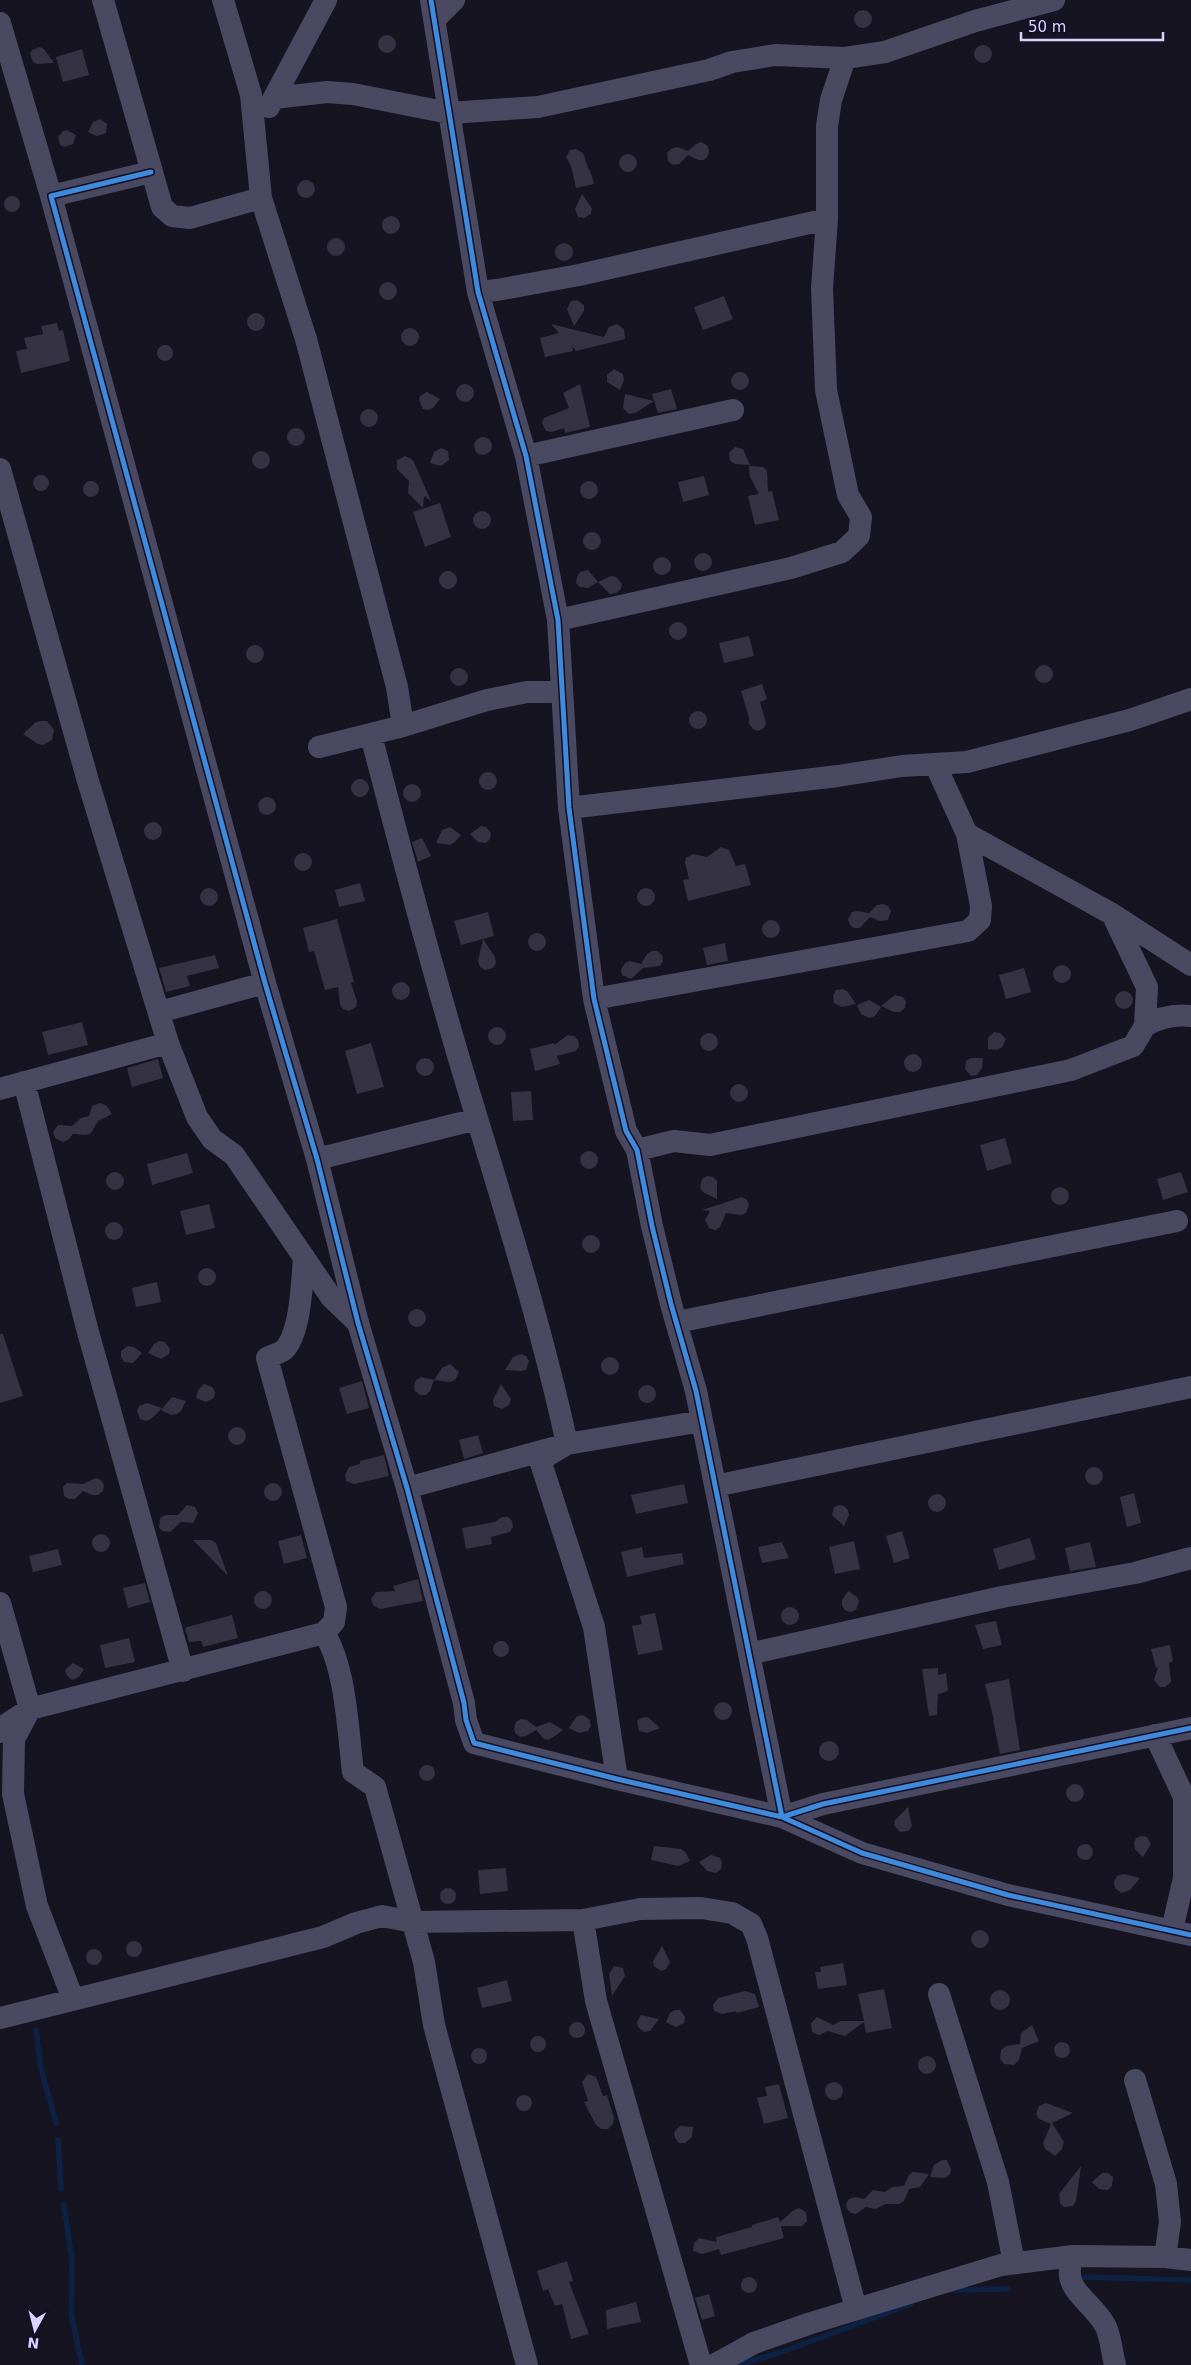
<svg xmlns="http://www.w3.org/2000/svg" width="1191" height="2365" font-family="'DejaVu Sans',sans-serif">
<rect width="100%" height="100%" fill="#161421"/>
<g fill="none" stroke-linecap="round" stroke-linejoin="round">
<path stroke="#0d2144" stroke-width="5.5" d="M36 2030 41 2069 56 2123
M58 2140 61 2189
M64 2205 72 2260 71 2314 82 2365
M1082 2277 1191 2280
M952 2290 1008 2289
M738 2365 779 2353 911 2304"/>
</g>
<path fill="#343243" d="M854 19a9 9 0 1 1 18 0a9 9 0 1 1-18 0Z
M378 44a9 9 0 1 1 18 0a9 9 0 1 1-18 0Z
M974 54a9 9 0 1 1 18 0a9 9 0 1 1-18 0Z
M40 47 44 49 54 63 37 64 33 62 30 54 32 50Z
M82 49 89 75 63 82 56 57Z
M100 119 107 124 106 133 97 136 88 132 93 122Z
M67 130 76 135 73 144 64 147 60 145 58 137 63 131Z
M701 142 707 145 709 150 708 156 704 160H698L688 155 679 164 673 165 668 161 667 153 671 149 677 147 688 151 696 144Z
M576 149 583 153 589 170H590L594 184 576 188 571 166 566 157 570 150Z
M619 163a9 9 0 1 1 18 0a9 9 0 1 1-18 0Z
M297 189a9 9 0 1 1 18 0a9 9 0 1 1-18 0Z
M582 194 592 208 591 214 584 218 578 217 575 209Z
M4 204a8 8 0 1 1 16 0a8 8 0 1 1-16 0Z
M382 225a9 9 0 1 1 18 0a9 9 0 1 1-18 0Z
M327 247a9 9 0 1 1 18 0a9 9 0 1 1-18 0Z
M555 252a9 9 0 1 1 18 0a9 9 0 1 1-18 0Z
M379 291a9 9 0 1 1 18 0a9 9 0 1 1-18 0Z
M724 296 733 319 703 330 694 307Z
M577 300 584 305V311L574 326 567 309 571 301Z
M247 322a9 9 0 1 1 18 0a9 9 0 1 1-18 0Z
M57 323 59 331 63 330 70 361 21 373 16 351 27 349 24 338 43 334 41 326Z
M551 324 604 337 609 327 617 324 624 329 625 339 576 351 572 346 573 351 545 357 540 338 559 333Z
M401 337a9 9 0 1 1 18 0a9 9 0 1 1-18 0Z
M157 353a8 8 0 1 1 16 0a8 8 0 1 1-16 0Z
M614 369 623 374 624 380 620 390 607 382V375Z
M731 381a9 9 0 1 1 18 0a9 9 0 1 1-18 0Z
M580 384 590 427 565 433 564 428 552 432 546 431 542 423 544 418 569 408 563 393Z
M456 393a9 9 0 1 1 18 0a9 9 0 1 1-18 0Z
M671 389 677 409 658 413 652 394Z
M427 392 440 399 433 408 428 410 423 409 419 400 420 396Z
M625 394 654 401 635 413 629 414 623 408Z
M360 418a9 9 0 1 1 18 0a9 9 0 1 1-18 0Z
M287 437a9 9 0 1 1 18 0a9 9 0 1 1-18 0Z
M474 446a9 9 0 1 1 18 0a9 9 0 1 1-18 0Z
M735 447 743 449 750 465 735 464 730 461 729 453Z
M441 448 448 451 449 460 441 466 430 463 434 452Z
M252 460a9 9 0 1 1 18 0a9 9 0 1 1-18 0Z
M405 456 413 460 431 501 424 496 423 508 408 493 409 481 397 469V460Z
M749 466 763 467 767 471 768 492 772 491 779 520 755 525 748 496 759 494 750 477Z
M33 483a8 8 0 1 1 16 0a8 8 0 1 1-16 0Z
M704 476 709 495 683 502 678 482Z
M83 489a8 8 0 1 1 16 0a8 8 0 1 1-16 0Z
M580 490a9 9 0 1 1 18 0a9 9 0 1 1-18 0Z
M440 503 451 537 425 547 413 512Z
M473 520a9 9 0 1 1 18 0a9 9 0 1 1-18 0Z
M583 541a9 9 0 1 1 18 0a9 9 0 1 1-18 0Z
M694 562a9 9 0 1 1 18 0a9 9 0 1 1-18 0Z
M653 566a9 9 0 1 1 18 0a9 9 0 1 1-18 0Z
M588 570 598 582 611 576 616 577 622 584 621 589 616 593 610 594 598 582 588 588 580 587 576 583 577 577 580 572Z
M439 580a9 9 0 1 1 18 0a9 9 0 1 1-18 0Z
M669 631a9 9 0 1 1 18 0a9 9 0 1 1-18 0Z
M749 636 754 656 724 663 719 643Z
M246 654a9 9 0 1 1 18 0a9 9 0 1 1-18 0Z
M1035 674a9 9 0 1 1 18 0a9 9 0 1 1-18 0Z
M450 677a9 9 0 1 1 18 0a9 9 0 1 1-18 0Z
M762 684 767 699 760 702 766 723 764 728 758 731 753 729 749 724V718L741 691Z
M689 720a9 9 0 1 1 18 0a9 9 0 1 1-18 0Z
M41 721H47L54 730 52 740 43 745 38 744 23 734 36 722Z
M479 781a9 9 0 1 1 18 0a9 9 0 1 1-18 0Z
M351 788a9 9 0 1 1 18 0a9 9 0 1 1-18 0Z
M403 793a9 9 0 1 1 18 0a9 9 0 1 1-18 0Z
M258 806a9 9 0 1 1 18 0a9 9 0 1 1-18 0Z
M144 831a9 9 0 1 1 18 0a9 9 0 1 1-18 0Z
M481 826 486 827 491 833 490 839 486 843 478 842 470 834Z
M450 827 461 835 455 842 450 845 436 843 442 830Z
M422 838 431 856 418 862 412 842Z
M721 847 729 850 736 866 745 864 751 885 688 901 683 880 689 879 685 863 686 858 693 854 707 857Z
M294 862a9 9 0 1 1 18 0a9 9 0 1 1-18 0Z
M360 883 365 901 339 907 335 890Z
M200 897a9 9 0 1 1 18 0a9 9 0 1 1-18 0Z
M637 897a9 9 0 1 1 18 0a9 9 0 1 1-18 0Z
M883 904 888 906 891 911 888 920 880 921 870 917 860 928H854L850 925 848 919 852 912 858 911 869 913 877 905Z
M488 912 494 936 483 939 495 957 496 963 493 968 485 970 480 967 478 961 483 939 461 945 454 921Z
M337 919 354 982 351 983 357 1001 356 1007 349 1011 343 1009 340 1005 338 987 325 990 314 951 309 952 303 928Z
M762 929a9 9 0 1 1 18 0a9 9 0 1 1-18 0Z
M528 942a9 9 0 1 1 18 0a9 9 0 1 1-18 0Z
M725 943 728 961 707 965 703 948Z
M652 951H657L662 955 663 961 660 966 643 968 631 979 622 975 621 970 625 963 630 961 641 964 647 954Z
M215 955 219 968 187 976 190 986 166 992 159 968Z
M1053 974a9 9 0 1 1 18 0a9 9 0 1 1-18 0Z
M1024 968 1031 992 1006 999 999 975Z
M392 991a9 9 0 1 1 18 0a9 9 0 1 1-18 0Z
M842 989 847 991 856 1004 842 1007 834 1003 833 995 836 990Z
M1115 1000a9 9 0 1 1 18 0a9 9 0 1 1-18 0Z
M895 995 903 997 906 1002 905 1008 900 1012H894L881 1006Z
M869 1000 881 1007 875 1016 869 1018 861 1014 857 1005Z
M82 1022 88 1045 48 1055 42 1032Z
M488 1036a9 9 0 1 1 18 0a9 9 0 1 1-18 0Z
M994 1032 1000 1033 1006 1039 1002 1047 997 1050 988 1049V1038Z
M700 1042a9 9 0 1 1 18 0a9 9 0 1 1-18 0Z
M568 1035 574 1036 578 1040 579 1046 576 1051 557 1056 560 1064 535 1071 530 1049 554 1043V1045Z
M371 1043 384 1087 357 1094 345 1051Z
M904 1063a9 9 0 1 1 18 0a9 9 0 1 1-18 0Z
M971 1058H983L982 1068 977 1075 971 1076 965 1069 966 1061Z
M416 1067a9 9 0 1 1 18 0a9 9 0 1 1-18 0Z
M158 1059 163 1078 132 1087 127 1068Z
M730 1093a9 9 0 1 1 18 0a9 9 0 1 1-18 0Z
M531 1091 533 1120 513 1121 511 1092Z
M100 1103 106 1105 112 1114 98 1121 91 1133 86 1135 73 1134 68 1140 63 1142 55 1138 53 1132 58 1125 72 1126 81 1118 89 1116 92 1106Z
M1005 1138 1012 1163 987 1171 980 1145Z
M580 1160a9 9 0 1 1 18 0a9 9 0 1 1-18 0Z
M187 1153 193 1173 152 1185 147 1164Z
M1181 1172 1188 1192 1163 1200 1157 1179Z
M106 1181a9 9 0 1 1 18 0a9 9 0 1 1-18 0Z
M707 1176 713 1177 717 1181V1199L703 1192 700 1188 702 1179Z
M1051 1196a9 9 0 1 1 18 0a9 9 0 1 1-18 0Z
M742 1197 747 1200 749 1205 746 1213 741 1215 726 1213 720 1227 715 1230 709 1228 705 1220 710 1211 702 1210Z
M209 1204 215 1228 186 1235 180 1211Z
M105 1231a9 9 0 1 1 18 0a9 9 0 1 1-18 0Z
M582 1244a9 9 0 1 1 18 0a9 9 0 1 1-18 0Z
M198 1277a9 9 0 1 1 18 0a9 9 0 1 1-18 0Z
M157 1282 161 1302 136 1307 132 1288Z
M408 1318a9 9 0 1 1 18 0a9 9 0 1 1-18 0Z
M0 1334H3L23 1396 0 1403Z
M159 1341 165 1342 170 1349 169 1354 161 1359 148 1353 154 1344Z
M128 1346 134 1347 142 1353 133 1363 124 1362 121 1357V1351Z
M521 1354 526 1356 529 1361 526 1370 521 1371 505 1370 513 1357Z
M601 1366a9 9 0 1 1 18 0a9 9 0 1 1-18 0Z
M450 1364 459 1372 455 1380 450 1382 434 1380 430 1391 426 1395H420L415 1391 414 1386 416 1380 421 1377 434 1380 442 1368Z
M362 1381 369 1408 347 1414 339 1388Z
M204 1384 212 1387 215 1392 214 1398 206 1402 196 1398 198 1390Z
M501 1384 511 1399 509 1405 502 1409 494 1406 493 1400Z
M638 1394a9 9 0 1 1 18 0a9 9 0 1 1-18 0Z
M172 1397 186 1401 181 1411 177 1414 171 1415 161 1410Z
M147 1403 162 1408 151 1419 146 1421 140 1419 137 1411 139 1406Z
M228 1436a9 9 0 1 1 18 0a9 9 0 1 1-18 0Z
M478 1435 483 1453 464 1459 459 1440Z
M384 1455 389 1476 354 1484 346 1481 345 1475 349 1467 360 1464V1461Z
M1085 1476a9 9 0 1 1 18 0a9 9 0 1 1-18 0Z
M96 1478 101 1480 104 1485 103 1491 98 1495H92L83 1491 75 1499H69L64 1496 63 1487 67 1483 83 1484Z
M264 1492a9 9 0 1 1 18 0a9 9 0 1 1-18 0Z
M684 1484 688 1503 636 1514 631 1495Z
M1134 1493 1141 1523 1127 1527 1120 1497Z
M928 1503a9 9 0 1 1 18 0a9 9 0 1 1-18 0Z
M187 1505 195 1507 198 1513 193 1523 181 1522 170 1532 162 1531 159 1527 160 1518 165 1515H178Z
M839 1505 844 1506 848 1510 849 1515 844 1526 832 1515 834 1507Z
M502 1517H508L512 1521 513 1527 510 1532 491 1537 492 1544 466 1549 462 1528 495 1522Z
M902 1531 910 1558 894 1563 886 1536Z
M92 1543a9 9 0 1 1 18 0a9 9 0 1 1-18 0Z
M301 1535 307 1558 284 1564 278 1541Z
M1030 1538 1036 1559 999 1570 993 1549Z
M193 1540H211L216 1543 228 1576Z
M854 1541 860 1569 835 1574 829 1547Z
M782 1542 789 1558 762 1563 758 1547Z
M1090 1542 1096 1567 1070 1571 1065 1548Z
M642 1547 644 1558 682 1553 684 1564 627 1577 621 1552Z
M58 1549 62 1565 33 1572 29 1556Z
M418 1579 423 1601 380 1609 373 1605 371 1599 376 1592 395 1591 393 1586Z
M145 1583 150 1602 128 1608 123 1588Z
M848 1591 857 1597 859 1602 856 1610 850 1612 845 1610 842 1605V1600Z
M254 1600a9 9 0 1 1 18 0a9 9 0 1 1-18 0Z
M781 1616a9 9 0 1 1 18 0a9 9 0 1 1-18 0Z
M655 1613 663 1650 638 1655 632 1626 642 1624 640 1616Z
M232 1615 238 1638 203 1647 201 1641 189 1642 185 1629 187 1627Z
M996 1621 1002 1645 983 1649 975 1625Z
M129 1638 135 1662 105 1668 100 1645Z
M493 1649a8 8 0 1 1 16 0a8 8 0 1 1-16 0Z
M1170 1645 1173 1661 1169 1663 1171 1682 1165 1687H1160L1154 1680 1158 1667 1156 1668 1151 1649Z
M73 1663 84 1669 79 1677 72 1680 66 1674 65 1670Z
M938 1668V1675L946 1673 948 1691 938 1694 937 1715 929 1716 922 1669Z
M1009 1679 1020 1750 1000 1754 993 1720H994L985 1684Z
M714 1711a9 9 0 1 1 18 0a9 9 0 1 1-18 0Z
M583 1715 590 1720 591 1726 588 1731 579 1733 569 1728 577 1716Z
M647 1717 649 1718 660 1728 647 1733 639 1731 637 1721 641 1718Z
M521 1719 527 1720 536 1727 550 1722 563 1730 549 1740 544 1739 536 1730 526 1736 520 1737 515 1733 514 1728 516 1722Z
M819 1751a10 10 0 1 1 20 0a10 10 0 1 1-20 0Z
M419 1773a8 8 0 1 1 16 0a8 8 0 1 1-16 0Z
M1066 1793a9 9 0 1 1 18 0a9 9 0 1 1-18 0Z
M908 1807 912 1826 908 1831 900 1832 894 1825 895 1820Z
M1141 1836 1147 1837 1151 1844 1143 1857 1135 1849 1134 1843 1136 1838Z
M1077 1852a8 8 0 1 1 16 0a8 8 0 1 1-16 0Z
M654 1846 681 1849 686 1853 690 1861 678 1866 651 1860Z
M711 1855 720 1858 722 1863 721 1869 716 1873 707 1871 699 1862Z
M506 1868 508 1891 480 1894 478 1870Z
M1124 1874 1140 1878 1130 1890 1121 1893 1115 1888 1114 1882 1117 1876Z
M440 1896a8 8 0 1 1 16 0a8 8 0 1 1-16 0Z
M971 1939a9 9 0 1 1 18 0a9 9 0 1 1-18 0Z
M126 1949a8 8 0 1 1 16 0a8 8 0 1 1-16 0Z
M662 1946 670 1962 666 1969 661 1971 654 1966 653 1961Z
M86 1957a8 8 0 1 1 16 0a8 8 0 1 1-16 0Z
M843 1963 847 1985 818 1989 815 1972H821L820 1967Z
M614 1966 623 1968 625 1976 612 1996 609 1974Z
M507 1980 512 2001 482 2008 477 1988Z
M884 1989 892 2028 866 2033 864 2022 845 2036 828 2031 819 2035 812 2032 811 2023 817 2017 833 2025 841 2021H864L858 1994Z
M990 2000a10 10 0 1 1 20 0a10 10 0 1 1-20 0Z
M745 1991 755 1994 759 2007 737 2013 736 2011 722 2014 714 2011 713 2005 718 1998Z
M675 2010H680L685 2017 684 2023 676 2027 666 2022 670 2013Z
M641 2015 659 2019 650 2031 644 2032 638 2027 637 2022Z
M569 2030a8 8 0 1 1 16 0a8 8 0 1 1-16 0Z
M1032 2025 1039 2041 1022 2048 1019 2060 1014 2065 1004 2064 1000 2059 1001 2050 1006 2046 1020 2044 1021 2033Z
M530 2044a8 8 0 1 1 16 0a8 8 0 1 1-16 0Z
M1054 2050a8 8 0 1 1 16 0a8 8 0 1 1-16 0Z
M471 2056a8 8 0 1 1 16 0a8 8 0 1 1-16 0Z
M918 2065a9 9 0 1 1 18 0a9 9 0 1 1-18 0Z
M588 2074 596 2077 603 2096 607 2095 614 2118 613 2124 608 2129H601L596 2125 584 2102 588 2101 582 2082Z
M825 2091a9 9 0 1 1 18 0a9 9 0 1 1-18 0Z
M779 2084 788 2118 764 2124 757 2098 767 2096 765 2087Z
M516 2103a8 8 0 1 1 16 0a8 8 0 1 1-16 0Z
M1046 2103 1073 2113 1052 2123 1064 2142 1062 2149 1055 2156 1045 2149 1043 2143 1051 2124 1039 2119 1036 2114 1039 2106Z
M680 2126 693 2127 692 2137 685 2143H679L675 2138 674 2132Z
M942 2160H947L951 2169 950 2174 945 2178 930 2177 934 2165Z
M1081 2166 1076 2201 1073 2206 1064 2207 1060 2203 1059 2194Z
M913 2172 929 2174 920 2187 909 2189 904 2201 899 2204H886L876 2209 866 2207 856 2214 851 2213 847 2209 846 2204 849 2199 855 2197 864 2199 873 2190 885 2192 892 2187 904 2186 909 2175Z
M1102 2173H1108L1113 2177 1112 2186 1108 2190 1099 2189 1092 2182Z
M799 2208 806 2212 807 2221 802 2226H781L784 2238 721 2255 719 2249 702 2254 693 2251 694 2243 699 2238 717 2242 716 2237 752 2227V2225L778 2217 780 2222 794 2210Z
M567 2261 573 2281 569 2282 589 2334 571 2339 562 2304 555 2306 548 2289 543 2291 537 2271Z
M741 2285a8 8 0 1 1 16 0a8 8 0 1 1-16 0Z
M709 2294 715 2316 702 2320 695 2298Z
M636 2302 641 2322 607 2329 606 2310Z"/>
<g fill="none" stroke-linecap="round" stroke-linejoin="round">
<path stroke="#4a4962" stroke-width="22" d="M103 0 162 207 172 216 190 218 261 198 306 339 397 687 403 726
M223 0 251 95 261 198
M431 0 478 292 526 456 558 620 569 808 594 999 626 1131 637 1150 652 1226 671 1304 696 1391 782 1817 823 1804 1191 1728
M435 19 454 0
M0 23 51 196
M274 98 327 92 353 94 449 113 538 107 709 70 732 62 775 55 845 58 885 52 975 21 1054 0
M269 107 326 0
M151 172 51 196 265 983 317 1159 358 1323 407 1488 464 1703 466 1720 474 1743 617 1779 782 1817 862 1853 1008 1895 1191 1935
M478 292 497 290 579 275 827 219
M526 456 733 410
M0 469 88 781 168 1043 197 1117 212 1139 234 1155 331 1297 358 1323
M558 620 791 568 842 552 859 536 861 517 848 495 826 390 822 288 827 219V126L831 100 845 58
M371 735C399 844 428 954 460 1062 498 1189 539 1315 567 1444L540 1460 594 1627 617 1779
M319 747 403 726 487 700 527 692H562
M935 764 967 834 1112 914 1191 965
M569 808 838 776 902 766 967 762 1130 720 1191 699
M594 999 968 931 980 920 981 906 967 834
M159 1012 265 983
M1145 1026C1160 1017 1174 1014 1191 1016
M24 1082 88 1332 183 1671
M0 1089 168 1043
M637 1150 674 1141 710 1145 1071 1070 1133 1046 1145 1026 1147 987 1112 914
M317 1159 477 1119
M677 1322 1177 1221
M715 1486 1191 1387
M407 1488 567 1444 702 1421
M0 1603 30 1709 14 1739 13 1794 37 1906 73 1999
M324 1633C346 1667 348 1732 353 1772L375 1787 424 1962 434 2025 527 2365
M749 1654 1002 1597 1135 1573 1191 1558
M0 1732 7 1724 30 1709 324 1633 334 1622 336 1607 267 1358C272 1355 281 1353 285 1349 301 1330 302 1282 304 1257
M1155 1735 1184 1797V1878L1172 1930
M583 1920 596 2001 701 2365
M939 1994 998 2182 1014 2263
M0 2018 323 1937 356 1923 382 1916 413 1922 583 1920 640 1909 701 1908 732 1913 751 1924 757 1938 856 2309
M1135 2080 1166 2184 1170 2222 1165 2257
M1073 2256C1059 2291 1093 2300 1106 2327 1111 2338 1112 2353 1115 2365
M714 2365 754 2343 808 2324 1001 2265 1073 2256 1165 2257 1191 2260"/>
<g stroke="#130f26" stroke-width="8">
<path id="cycleway" d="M431 0 478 292 526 456 558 620 569 808 594 999 626 1131 637 1150 652 1226 671 1304 696 1391 782 1817 823 1804 1191 1728
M151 172 51 196 265 983 317 1159 358 1323 407 1488 464 1703 466 1720 474 1743 617 1779 782 1817 862 1853 1008 1895 1191 1935"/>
</g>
<use href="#cycleway" stroke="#408adc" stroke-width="5"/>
</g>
<g transform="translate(35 2330) rotate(187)" stroke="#130f26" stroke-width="4" paint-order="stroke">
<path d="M0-4L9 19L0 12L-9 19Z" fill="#d9d4ff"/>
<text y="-8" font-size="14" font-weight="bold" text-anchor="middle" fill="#d9d4ff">N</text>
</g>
<path d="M1021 32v8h142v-8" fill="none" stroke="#d9d4ff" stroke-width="2.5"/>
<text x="1028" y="32" font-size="15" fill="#d9d4ff" stroke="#130f26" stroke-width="4" paint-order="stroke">50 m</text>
</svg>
